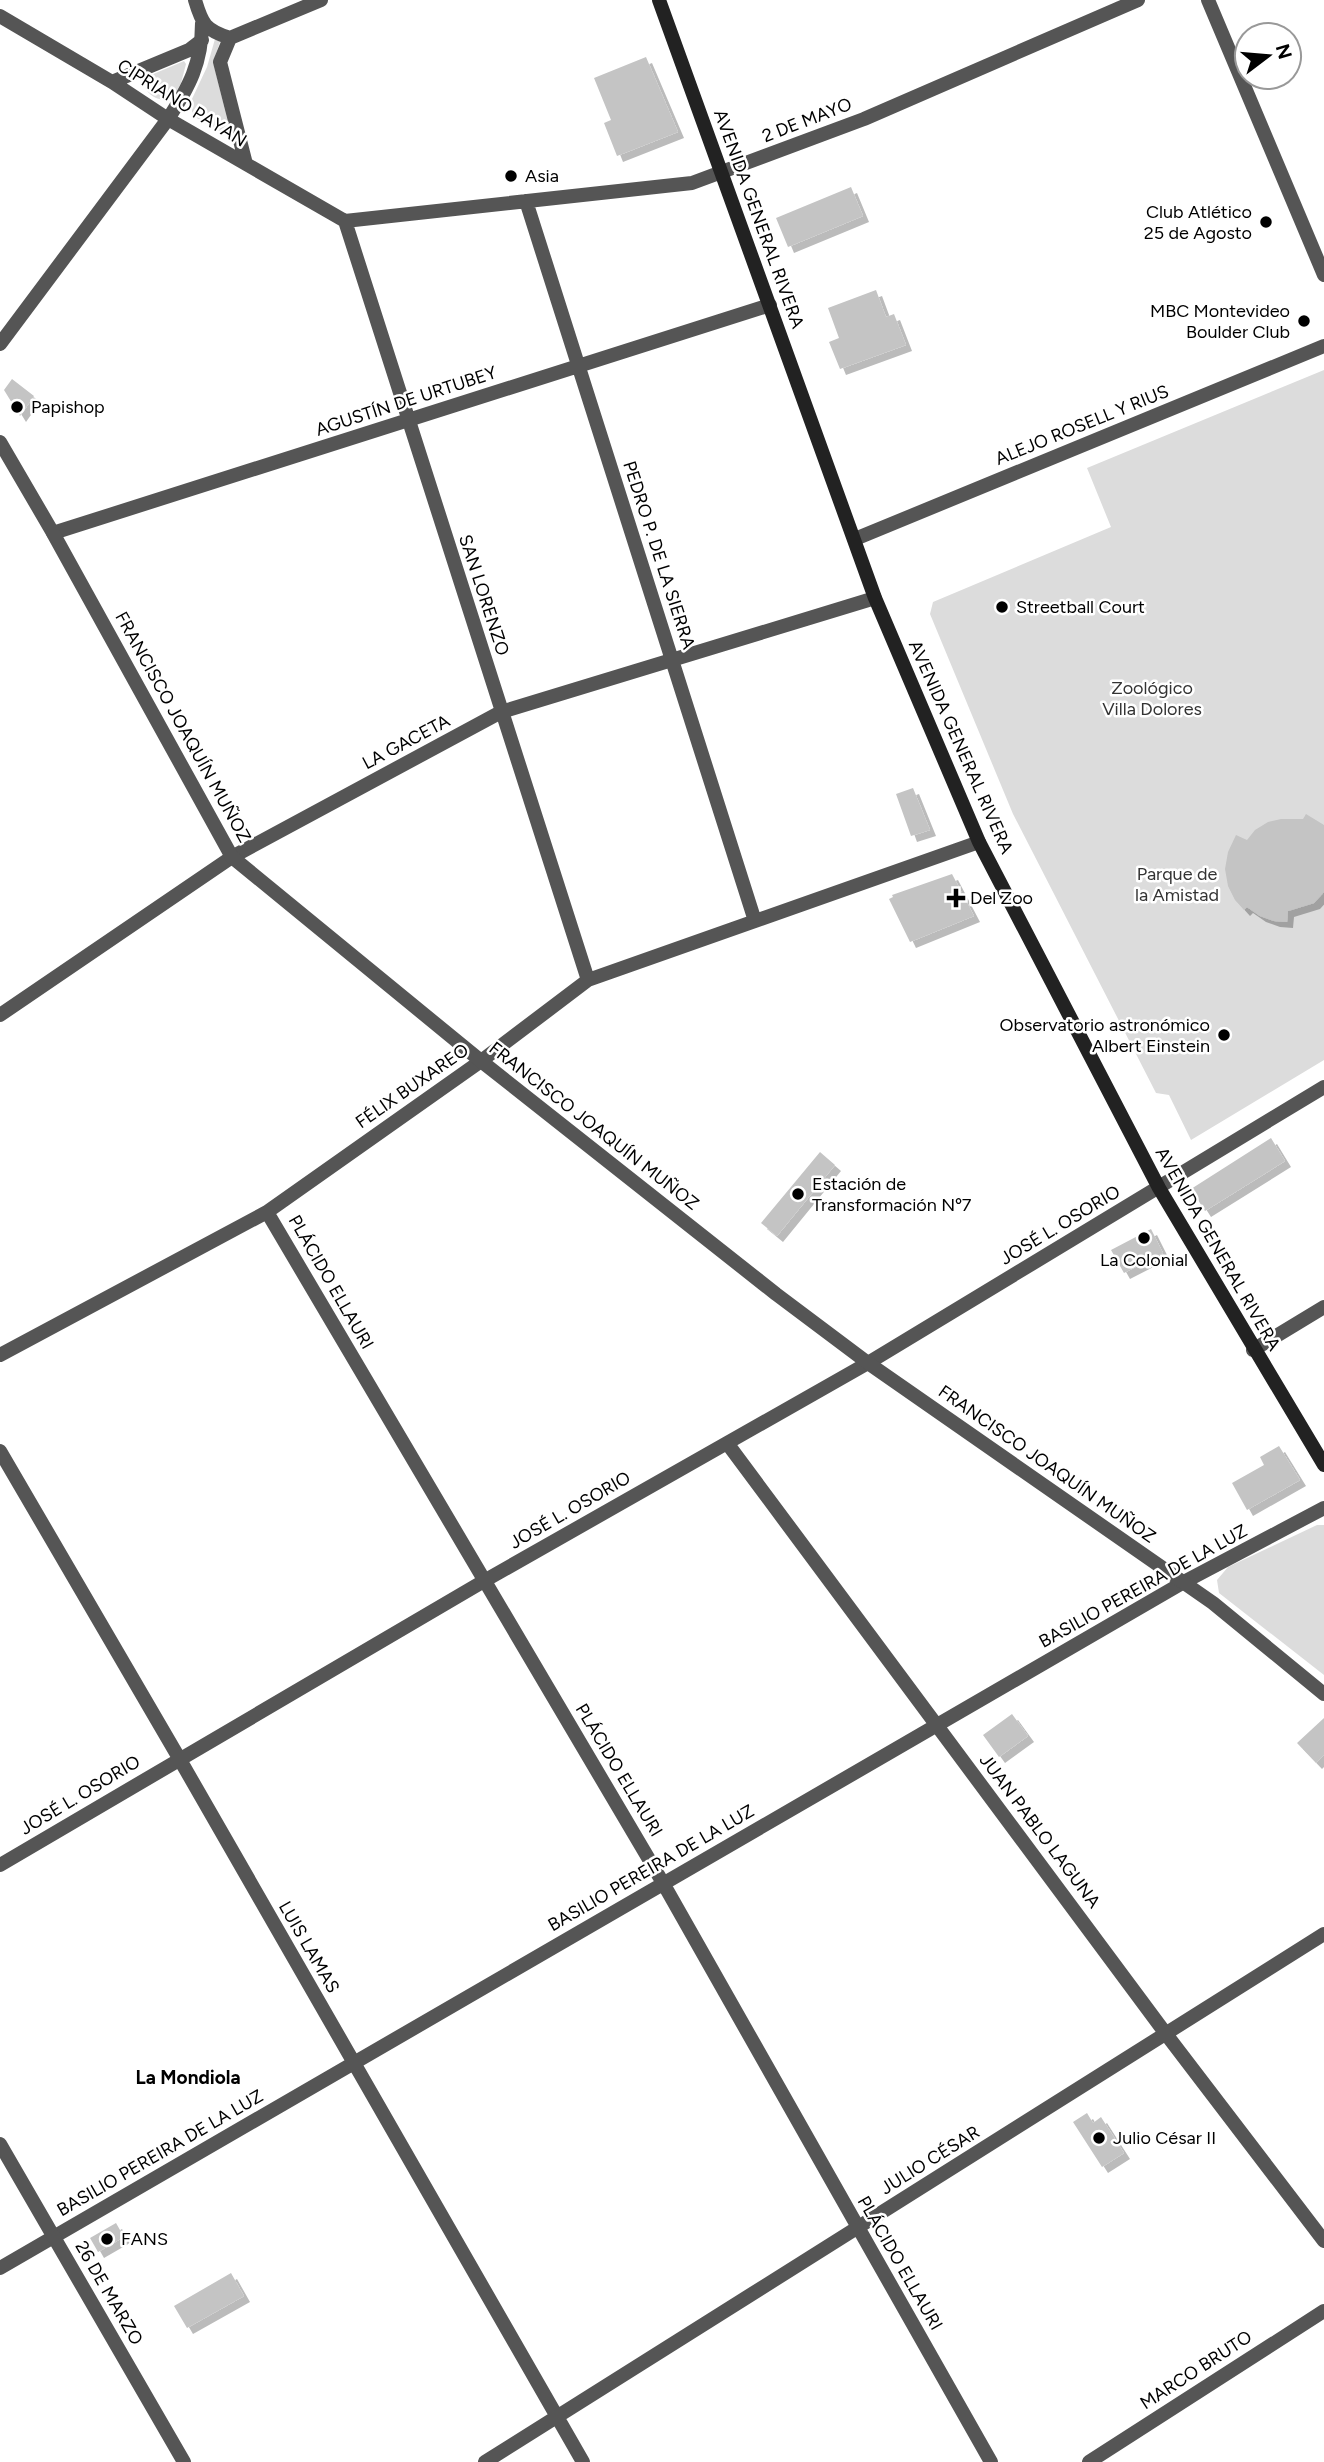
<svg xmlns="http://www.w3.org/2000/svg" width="1324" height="2462" font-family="Figtree,sans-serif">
<defs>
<filter id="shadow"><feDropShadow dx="6" dy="6" stdDeviation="0" flood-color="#0004"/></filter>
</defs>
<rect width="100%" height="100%" fill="#fff"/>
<path fill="#dcdcdc" d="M215 39 220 40V42L213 62 230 130 224 134 195 117 192 112 191 101 207 67Z
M184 61 186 64 181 83 172 99C158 103 142 93 144 78Z
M1324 370V1060L1191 1140 1169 1095 1156 1093 1013 814 930 614 933 602 1111 527 1087 468Z
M1317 1525H1324V1675L1219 1593 1217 1580 1228 1567Z"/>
<path fill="#c4c4c4" filter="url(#shadow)" d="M646 57 678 132 617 156 604 123 611 120 594 78Z
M851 187 863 216 788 247 776 218Z
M876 290 886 317 894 314 906 345 840 369 829 342 839 338 828 308Z
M12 379 34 396 20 416 4 390Z
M913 788 930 830 911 836 896 794Z
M1306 814 1324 825V892L1314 903 1288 911 1287 922 1274 921 1260 916 1247 907 1244 910 1235 900 1228 886 1225 869 1228 852 1236 835 1247 840 1255 830 1268 822 1281 819H1303Z
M952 874 974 916 910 942 889 899 893 897 892 895Z
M1271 1138 1285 1161 1205 1211 1191 1189Z
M820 1152 835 1165 777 1236 761 1223Z
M1151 1229 1163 1253 1124 1273 1111 1250Z
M1279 1446 1300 1480 1247 1510 1232 1483 1264 1465 1260 1457Z
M1012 1714 1028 1736 999 1757 983 1735Z
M1324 1718V1755L1316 1763 1297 1743Z
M1087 2113 1093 2123 1101 2117 1124 2153 1102 2167 1073 2122Z
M116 2223 124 2237 98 2252 90 2238Z
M231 2273 244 2296 187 2328 174 2306Z"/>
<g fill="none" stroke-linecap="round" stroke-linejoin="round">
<path stroke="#555" stroke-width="14" d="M195 0C202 24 205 30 230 38
M1208 0 1324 275
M0 16 112 82 168 119 345 221
M230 38 220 62 246 164
M230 38 321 0
M112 82 189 50 202 40
M526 201 755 921
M345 221 692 183 864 119 1138 0
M345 221 588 980
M0 344 168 119C189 87 202 63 202 23
M53 533 770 305
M855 539 1324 346
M0 1015 232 857 501 712 875 598
M267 1212 663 1883 991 2462
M1253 1350 1324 1307
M0 1355 267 1212 481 1061 588 980 979 842
M727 1443 1166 2034 1324 2241
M0 1451 179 1758 583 2462
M0 1865 484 1581 868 1363 1324 1087
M0 2268 1184 1582 1324 1508
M485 2462 1324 1934
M1089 2462 1324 2311"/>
<path stroke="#555" stroke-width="14" d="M0 442 53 533 232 857 481 1061 776 1294 868 1363 1213 1603 1324 1694
M0 2144 184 2462"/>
<path stroke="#222" stroke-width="14" d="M659 0 875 598 979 842 1159 1188 1324 1465"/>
</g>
<g fill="#000" stroke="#fff" stroke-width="2.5">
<circle cx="511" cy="176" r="7"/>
<circle cx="1266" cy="222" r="7"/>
<circle cx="1304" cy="321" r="7"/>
<circle cx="17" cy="407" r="7"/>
<circle cx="1002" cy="607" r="7"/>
<path d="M952.5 887.5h7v7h7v7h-7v7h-7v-7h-7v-7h7z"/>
<circle cx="1224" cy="1035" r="7"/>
<circle cx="798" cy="1194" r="7"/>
<circle cx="1144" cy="1238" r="7"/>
<circle cx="1099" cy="2138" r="7"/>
<circle cx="107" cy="2239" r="7"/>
</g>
<g text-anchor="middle" stroke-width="5" stroke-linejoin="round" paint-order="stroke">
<g font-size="18" fill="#000" stroke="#fff">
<text transform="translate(182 103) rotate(32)" y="6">CIPRIANO PAYAN</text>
<text transform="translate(807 120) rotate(-21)" y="6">2 DE MAYO</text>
<text transform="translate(759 219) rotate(70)" y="6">AVENIDA GENERAL RIVERA</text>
<text transform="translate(406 401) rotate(-18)" y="6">AGUSTÍN DE URTUBEY</text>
<text transform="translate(1082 425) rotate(-22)" y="6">ALEJO ROSELL Y RIUS</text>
<text transform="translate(659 555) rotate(72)" y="6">PEDRO P. DE LA SIERRA</text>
<text transform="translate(484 595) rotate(72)" y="6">SAN LORENZO</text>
<text transform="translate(183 727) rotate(61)" y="6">FRANCISCO JOAQUÍN MUÑOZ</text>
<text transform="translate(406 742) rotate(-28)" y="6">LA GACETA</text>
<text transform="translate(961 747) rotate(66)" y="6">AVENIDA GENERAL RIVERA</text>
<text transform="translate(412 1086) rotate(-35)" y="6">FÉLIX BUXAREO</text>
<text transform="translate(594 1126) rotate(38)" y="6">FRANCISCO JOAQUÍN MUÑOZ</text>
<text transform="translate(1060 1225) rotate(-31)" y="6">JOSÉ L. OSORIO</text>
<text transform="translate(1218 1249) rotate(60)" y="6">AVENIDA GENERAL RIVERA</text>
<text transform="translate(331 1282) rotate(60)" y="6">PLÁCIDO ELLAURI</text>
<text transform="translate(1047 1464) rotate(35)" y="6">FRANCISCO JOAQUÍN MUÑOZ</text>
<text transform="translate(570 1510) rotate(-30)" y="6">JOSÉ L. OSORIO</text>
<text transform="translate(1143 1586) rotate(-29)" y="6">BASILIO PEREIRA DE LA LUZ</text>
<text transform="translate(619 1770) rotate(59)" y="6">PLÁCIDO ELLAURI</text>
<text transform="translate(80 1795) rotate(-31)" y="6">JOSÉ L. OSORIO</text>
<text transform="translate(1040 1831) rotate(53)" y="6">JUAN PABLO LAGUNA</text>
<text transform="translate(651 1868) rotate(-30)" y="6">BASILIO PEREIRA DE LA LUZ</text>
<text transform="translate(309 1947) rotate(60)" y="6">LUIS LAMAS</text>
<text transform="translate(160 2153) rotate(-30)" y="6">BASILIO PEREIRA DE LA LUZ</text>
<text transform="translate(930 2160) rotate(-32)" y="6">JULIO CÉSAR</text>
<text transform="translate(900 2263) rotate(60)" y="6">PLÁCIDO ELLAURI</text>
<text transform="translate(109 2293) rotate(60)" y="6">26 DE MARZO</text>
<text transform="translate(1196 2370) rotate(-33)" y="6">MARCO BRUTO</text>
</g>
<g font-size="18" fill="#000" stroke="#fff" text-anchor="start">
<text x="525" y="182">Asia</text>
<text x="1252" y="218" text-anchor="end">Club Atlético<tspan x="1252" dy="21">25 de Agosto</tspan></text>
<text x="1290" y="317" text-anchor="end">MBC Montevideo<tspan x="1290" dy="21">Boulder Club</tspan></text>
<text x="31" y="413">Papishop</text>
<text x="1016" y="613">Streetball Court</text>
<text x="970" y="904">Del Zoo</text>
<text x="1210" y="1031" text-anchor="end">Observatorio astronómico<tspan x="1210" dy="21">Albert Einstein</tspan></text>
<text x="812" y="1190">Estación de<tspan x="812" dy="21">Transformación Nº7</tspan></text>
<text x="1144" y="1266" text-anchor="middle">La Colonial</text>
<text x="1113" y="2144">Julio César II</text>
<text x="121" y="2245">FANS</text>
</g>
<g font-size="18" fill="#333" stroke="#fff">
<text x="1152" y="694">Zoológico<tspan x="1152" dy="21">Villa Dolores</tspan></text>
<text x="1177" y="880">Parque de<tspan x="1177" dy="21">la Amistad</tspan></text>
</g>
<g font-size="19" font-weight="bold" fill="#000" stroke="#fff">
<text x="188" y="2084">La Mondiola</text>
</g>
</g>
<g transform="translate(1268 56) rotate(74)"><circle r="33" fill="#ffffff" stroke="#999999" stroke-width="2"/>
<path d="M0-5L12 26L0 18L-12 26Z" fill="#000000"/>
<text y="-10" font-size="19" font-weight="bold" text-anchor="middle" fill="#000000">N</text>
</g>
</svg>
